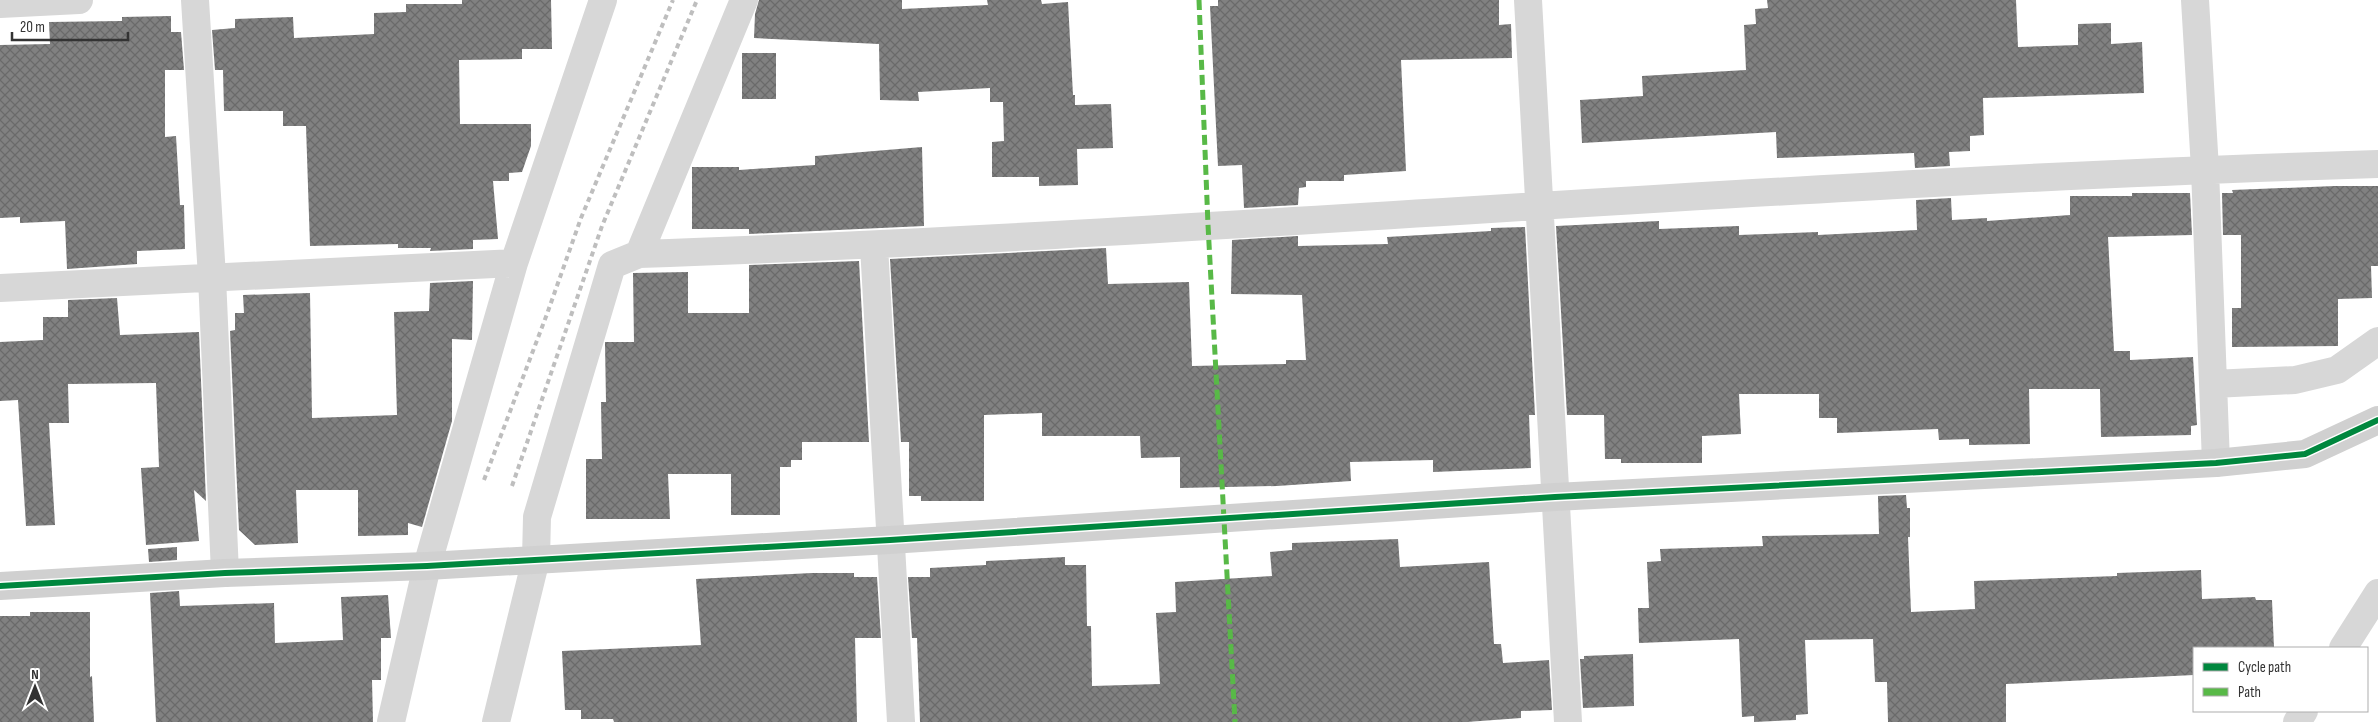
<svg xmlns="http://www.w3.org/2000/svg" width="2378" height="722" font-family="'Sofia Sans Condensed',sans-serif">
<defs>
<pattern id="building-cross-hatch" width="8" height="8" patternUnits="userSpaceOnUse" patternTransform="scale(1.25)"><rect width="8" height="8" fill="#818181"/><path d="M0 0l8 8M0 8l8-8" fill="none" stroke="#6a6a6a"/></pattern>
</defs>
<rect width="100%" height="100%" fill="#fff"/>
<path fill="url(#building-cross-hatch)" d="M462 0H551L552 49H522V59L459 60 460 124H531V146L522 172 509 173V181H493L498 239 473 240V249L430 251 431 248H398V244L310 246 306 126H283V111H224L223 70H215L212 30 235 28V19L293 17 294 38 374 34V13L406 12V4H462Z
M759 0H902V9L988 5 987 0H1041L1042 4 1068 2 1073 95H1075V105L1111 104 1113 148 1077 149 1078 185 1039 186V177H992V142L1004 141 1003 102H990V88L918 92 919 101 880 100 879 44 754 38 755 14Z
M1218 0H1499V25L1511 24 1512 58 1401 60 1406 171 1344 175V181H1306V187L1299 188 1298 205 1244 208 1242 165 1218 166 1210 6H1218Z
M1767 0H2016L2018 47 2078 45V24L2111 23V44L2142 42 2144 93 1983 98 1984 135 1970 136V151L1949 152 1950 166 1915 168 1914 153 1777 158 1776 132 1582 143 1580 100 1643 96 1642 76 1746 70 1744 25 1756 24 1755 9 1768 8Z
M171 16V32H181L184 70H165V137L176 136 180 205H184L185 249 137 251V264L67 269 65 221 20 223V217L0 218V45L50 44 49 22 122 21V17Z
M742 53H776V99H742Z
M922 147 924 226 749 234V229H692V167H739V170L815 165V156Z
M2335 186H2378V266H2371L2372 298 2338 299V346L2232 347V308H2241V235H2223L2222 193H2233L2232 190Z
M2132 193H2190L2192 235 2108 237 2114 351H2130V360L2193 357 2197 425 2191 426V435L2101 437 2100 389H2029L2030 444 1969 445V439L1939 440 1938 429 1837 433V418H1819V394H1739L1741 434 1702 436V463H1621V459H1605L1604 415H1567L1556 226 1659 221V229L1739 226V235L1818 232V235L1917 230 1916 200 1951 198 1952 220 1987 218V221L2070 215V196H2132Z
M1525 227 1535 415H1529L1531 468 1433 472V460L1350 462 1351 481 1277 486 1180 488V457L1141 458 1140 436H1042V413L984 415V501H921V496H909V442H901L890 259 1106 248 1108 284 1189 282 1192 366 1286 364V360H1306L1302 295 1231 294 1232 240 1298 236V246L1388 244 1387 237 1491 231V228Z
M859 261 869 442H802V460H791V467H780V515H731V474H668L670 519H586V459H602L601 402H606L605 344V342H634L633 273 688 272V313H749V265Z
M473 281 472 340 452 339V421L422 527 408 523V535L358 536V490H296L298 543 255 545 239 530 230 331 235 330V313H244L243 295 310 293 312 418 397 415 394 312 429 311 430 283Z
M117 298 120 335 199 332 206 501 194 490 199 541 146 545 141 468 159 467 156 383 68 384 69 423H49L55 525 26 526 18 400 0 401V342L43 340V317H68V300Z
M1906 495 1907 508H1910V537H1908L1911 612 1975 609 1974 581 2117 576V573L2201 570 2202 599 2255 597 2256 600H2272L2274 648H2194V675L2006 684V722H1888L1887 682H1875L1873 639 1805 640 1808 714 1796 715V720L1754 722V716L1742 717 1739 639 1639 643 1638 608H1649L1647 562 1661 561 1660 549 1763 546 1762 536 1879 534 1878 496Z
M1398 539 1400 567 1489 562 1494 644H1501L1503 663 1549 660 1552 710 1521 711V718L1467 722H920L917 638H912L908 577H930V568L986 565V561L1065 557V565H1086L1087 626H1091L1092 686 1160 684 1156 613 1176 612 1175 582 1272 576 1270 552 1292 550V543Z
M177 547V560L149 562 148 549Z
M812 573H854V577H877L881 638H855L857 722H614L613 719H581V710H565L562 651 701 645 696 579Z
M179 591 180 606 274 603 275 643 343 640 341 597 388 595 391 638H381V680H372L373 722H156L150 593Z
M30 612H90V677L92 676 94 722H0V616H30Z
M1633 654 1634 706 1583 708 1580 659H1584V656Z"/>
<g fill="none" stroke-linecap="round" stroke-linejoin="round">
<path stroke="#d7d7d7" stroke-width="28" d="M195 0 212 277 225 573
M1528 0 1568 722
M2195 0 2205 169 2216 463
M0 4 79 0
M874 246 901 722
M639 254C1219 234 1798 181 2378 164
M0 288 514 263
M2214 384 2295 380 2337 370 2378 341
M2343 648 2378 593
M391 722 427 566 514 263 603 0
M496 722 536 559 537 517 612 265 639 254 744 0
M2297 722 2304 711"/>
<path stroke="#d0d0d0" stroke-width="28" d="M0 586 225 573 427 566 890 540 1555 497 2216 463 2305 454 2378 420"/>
<path stroke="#bebebe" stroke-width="4" stroke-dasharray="5 4" stroke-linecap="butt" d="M484 480 547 314 581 218 673 0
M512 486 602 226 697 0"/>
<path stroke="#58b947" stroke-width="5" stroke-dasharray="10 5" stroke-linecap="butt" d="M1199 0 1208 225 1235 722"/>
<g stroke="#fff" stroke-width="9">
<path id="cycleway" d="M0 586 225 573 427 566 890 540 1555 497 2216 463 2305 454 2378 420"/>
</g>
<use href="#cycleway" stroke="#00873e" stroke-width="6"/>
</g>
<rect x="2193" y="647" width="175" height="65" fill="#ffffff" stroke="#adadad"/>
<rect x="2203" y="663" width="25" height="8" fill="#00873e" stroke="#adadad"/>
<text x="2238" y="672" font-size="15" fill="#333333">Cycle path</text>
<rect x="2203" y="688" width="25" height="8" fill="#58b947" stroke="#adadad"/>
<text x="2238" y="697" font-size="15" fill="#333333">Path</text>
<g transform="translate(35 687)" stroke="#ffffff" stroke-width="4" paint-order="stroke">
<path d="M0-4L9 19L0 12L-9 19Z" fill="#333333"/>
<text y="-8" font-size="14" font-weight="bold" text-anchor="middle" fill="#333333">N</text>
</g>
<path d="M12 32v8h116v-8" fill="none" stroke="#333333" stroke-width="2.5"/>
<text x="20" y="32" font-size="15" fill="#333333" stroke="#ffffff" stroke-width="4" paint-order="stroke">20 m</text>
</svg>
